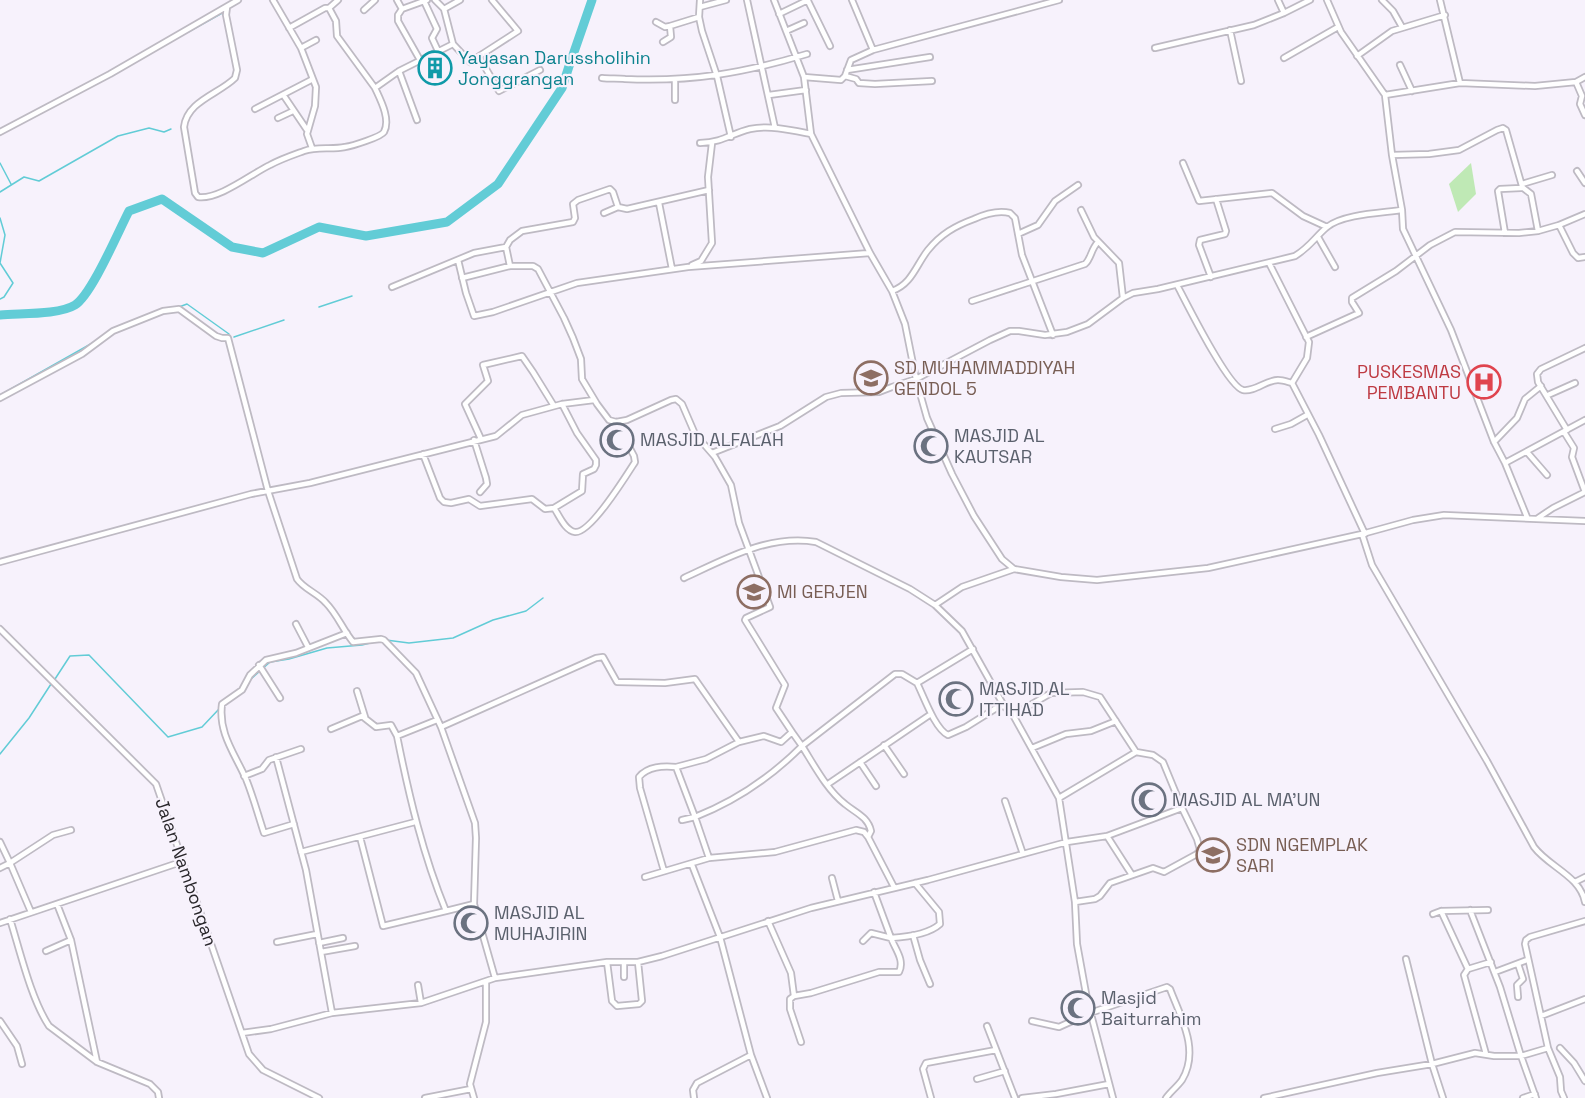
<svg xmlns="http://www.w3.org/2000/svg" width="1585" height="1098" font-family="'Space Grotesk',sans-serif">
<rect width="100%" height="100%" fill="#f7f2fc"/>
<path fill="#bfe9b5" d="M1471 163 1476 194 1458 212 1449 184Z"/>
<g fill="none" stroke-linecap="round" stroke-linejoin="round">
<path stroke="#62ccd6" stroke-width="1.5" d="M188 32 224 12
M0 163 11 184
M0 192 24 177 39 181 118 136 149 128 164 132 171 129
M0 218 5 235 0 263 13 283 4 297 0 299
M179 307 187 304 229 334
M319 307 352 296
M134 325 166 312
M234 337 284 320
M0 395 96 341
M386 640 409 643 453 638 493 620 526 611 543 598
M55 679 70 656 89 655 168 737 202 727 219 709
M251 679 270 662 289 659 327 648 362 645 378 641
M0 754 29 718 51 684"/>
<path stroke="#62ccd6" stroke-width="9" d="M573 55 592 0
M0 315C19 313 59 315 75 305 92 294 118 232 129 211L162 199 232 247 263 253 319 227 366 236 447 222 498 184 562 88 571 60"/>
<g stroke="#bebac3" stroke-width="8">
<path id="minor" d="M273 0 301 48 316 87 315 106 307 134 312 148
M397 0 402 9
M435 0 444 9
M700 0 699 17 702 31 717 76 731 137
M747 0 775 128
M774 0 804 77 811 134 870 253 892 291 905 324 916 379 927 418 952 474 974 516 1002 559 1014 569 1061 577 1097 580 1208 568 1362 534 1413 520 1444 515 1585 521
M852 0 873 50
M1278 0 1284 13
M1327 0 1341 32 1385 95 1392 155 1402 210 1403 229 1451 330 1494 442 1505 463 1527 517
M1382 0 1393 11 1402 27
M1440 0 1460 83
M424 1 437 29 432 38 438 51
M808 1 830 46
M227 7 226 15 237 70 235 78C219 94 187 101 184 127L195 193 198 197C219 200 251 174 270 165 281 159 293 155 304 151 317 146 332 150 345 147 352 146 381 137 384 132 391 119 380 99 375 88
M700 7 726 0
M329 8 338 0
M364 10 375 0
M779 14 808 0
M656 22 665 27 670 26
M289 28 325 8H329L336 21 337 36 375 88 399 71 453 44 444 9 460 0
M1230 30 1241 81
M786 31 804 23
M663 42 671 37 670 26 699 17
M453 44 470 62 518 31 492 0
M301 48 316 40
M1155 48 1254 25 1284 13 1310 0
M1357 56 1392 31 1445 15
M479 57 499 91 540 70
M1284 58 1338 27
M420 60 398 21V15L402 9 427 0
M1400 65 1412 91
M847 70 930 57
M399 71 417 120
M845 76 856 79 859 83 875 84 932 81
M804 77 841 80 845 76 851 60 873 50 1059 0
M602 78C610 79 618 78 625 79 692 82 744 73 807 54
M675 79V100
M1576 82 1582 96 1580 104 1585 115
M769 95 806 90
M1385 95 1460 83 1535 86 1576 82 1585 77
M284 96 307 130
M255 109 313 79
M278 118 293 111
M0 132 110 74 238 0
M700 143C724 142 730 134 750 129 770 125 791 130 811 134
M1392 155 1429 154 1459 150 1497 130 1503 128 1506 130 1522 186 1521 188 1500 189 1498 191 1505 233
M1183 163 1199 201 1272 193 1303 216 1327 227
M1577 171 1585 183
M1522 184 1552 175
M1522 187 1531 194 1538 231
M709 190 627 209 618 207 613 192 610 189 578 200 573 204 575 218 573 222 522 231 510 240 506 247 510 266H533L538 269 564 318 573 338 581 359 582 379 597 404 609 420 616 422 627 420 671 400 676 399 682 404 695 434 715 457 731 485 739 523 770 607 746 618 745 620 785 685 776 708 792 732 781 742 764 736 739 742 706 759 676 767 695 817C736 801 771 777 802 746 814 765 827 790 845 804 856 813 868 817 871 831L868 837 894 887
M659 203 672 269
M1081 210 1094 237 1119 263 1123 298
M604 213 618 207
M1559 225 1585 214
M1018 234 1038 225 1055 201 1078 185
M1318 237 1335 267
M458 260 466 293 474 316 493 312 577 283 688 267 870 253
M1269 263 1309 342 1307 358 1292 383
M692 265 701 261 712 243 708 177 712 143
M1211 277 1199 245 1200 240 1225 234 1226 231 1216 199
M462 278 510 266
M1177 285C1186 302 1228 387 1243 390 1255 392 1266 380 1278 380 1283 380 1288 382 1292 383L1319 435 1365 534
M392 287 474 253 506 247
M892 291C912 284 916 265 928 250 941 234 955 226 974 219 985 214 998 210 1010 213L1015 218 1022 255 1053 335
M972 301 1085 264C1091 259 1091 249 1098 242
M1306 337 1359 313 1352 302V298L1396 271 1430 245 1455 232 1519 233 1538 231 1559 225 1573 253 1578 258 1585 257
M1548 395 1575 383
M0 398 82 354 113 331 163 311 179 309 216 336 222 338H228L268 491 297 579C304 589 317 593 326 603 337 614 343 630 353 642L381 639 384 640 416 673 441 727 475 823 476 838 474 904 495 978
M1275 429 1291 424 1307 415
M1567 430 1538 382 1537 374 1541 369 1585 348
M1564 432 1574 448 1572 457 1585 492
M481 439 465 404 488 381 483 365 522 356 533 372 554 406
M474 440 486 478 487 484 480 492
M1494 442 1517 418 1525 399 1541 386
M1527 452 1547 475
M712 453 780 426 826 397 841 393 879 392 892 387 916 379 990 340 1010 331H1019L1045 335 1067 332 1088 324 1123 298 1133 293 1158 289 1295 256C1311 246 1315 237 1327 227 1343 214 1381 213 1402 210
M423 454 440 498 444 502 451 503 469 499 480 506 532 499 545 509 554 508C559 515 565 531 575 532 590 534 626 476 635 462L634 456 616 422
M1505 463 1585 420
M554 508 582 491 583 474 594 469 596 465V460L577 433 562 404
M1538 518 1553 508 1585 492
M1362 534 1372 565 1487 761 1534 847C1549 867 1580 876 1585 902
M0 562 251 494 310 483 496 436 522 415 562 404 594 400
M684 578C725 559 769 534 816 542L910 589 935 605 962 631 1004 706 1013 715 1059 798 1075 902 1077 944 1087 999 1113 1098
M935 605 962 587 1014 569
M296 624 308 647
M0 629 156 784 249 1054 263 1070 319 1098
M973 649 917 683C924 697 935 729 948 735L966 727 998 707 1004 706
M259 665 280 698
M357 691 365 717
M437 720 397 736C409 796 423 855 446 911L474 904
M441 727 596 658 603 657 617 682 665 683 695 679 739 742
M331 729 362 716 376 727 391 725 397 736
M792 732 802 746 895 674H902L917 683
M884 745 904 774
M1032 748 1066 734 1091 731 1116 721
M276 757 306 870 332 1013
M860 762 876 786
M244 776 262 769 269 760 301 749
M828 784 931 714
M1059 798 1136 752
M1005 801 1023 854
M682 820 695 817 709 858
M294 824 264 833C258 815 253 796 246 779 235 754 218 733 222 704L242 690 250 675 266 660 296 653 347 633
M1107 836 1132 875
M360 837 383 926 446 911
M0 842 10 863 0 868
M301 852 415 822
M692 865 720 937 751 1055 697 1083 693 1090 694 1098
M664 871 640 788 639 777C648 766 663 766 676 767
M645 877 709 858 775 852 856 830 864 832 868 837
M832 878 838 901
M1575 882 1585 877
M1075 902 1095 899 1100 896 1110 883 1153 868 1164 872 1197 854 1200 850 1197 839 1182 808
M57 904 71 940 97 1062
M1470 910 1500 987 1521 1056 1536 1098
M1441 911 1468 969
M31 912 10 863 53 835 71 830
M1433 914 1441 911 1488 910
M10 919C20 951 31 999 49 1026L97 1062 150 1084 158 1092 159 1098
M768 921 791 973 794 996 811 993 879 972H899C905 960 895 949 891 938 907 937 929 934 940 924L939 912 915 883
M0 923 181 862
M913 935 920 960 930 984
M863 941 871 933 891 938 874 892
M277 942 317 934
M319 943 343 938
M46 951 71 940
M321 952 355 946
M1406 959 1432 1064 1443 1098
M607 962 612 1001 617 1006 639 1004 642 1001 638 962
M1518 964 1523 979 1517 985 1518 997
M1495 972 1527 960
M624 977V962
M418 985 421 1003
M794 996 790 999V1009L801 1042
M1541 1016 1585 999
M0 1021 17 1046 22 1064
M1032 1021 1059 1027 1090 1013 1167 987 1170 989C1181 1018 1200 1050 1182 1080 1177 1087 1171 1091 1166 1098
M987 1026 1015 1098
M242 1033 271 1029 332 1013 421 1003 495 978 607 962H638L662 956 811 908 928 880 1067 842 1107 836 1182 808 1163 762 1153 755 1136 752 1100 697 1083 692 1051 693 1013 715
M1560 1048 1574 1063 1585 1081
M1486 1054 1464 975 1468 969 1491 962
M751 1055 767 1098
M977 1079 1005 1071
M425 1098 471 1089
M474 1098 470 1084 486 1022V982
M931 1098 923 1069 926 1063 996 1050
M1022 1098 1056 1094 1109 1084
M1264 1098 1377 1073 1432 1064 1475 1053 1494 1056H1521L1548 1048
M1523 1098 1535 1094
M1564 1098 1561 1091 1560 1077 1548 1048 1525 944 1526 940 1530 937 1585 921"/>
</g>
<use href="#minor" stroke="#fff" stroke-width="4.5"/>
</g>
<defs>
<g id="building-ring" transform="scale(1.725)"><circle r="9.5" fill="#f7f2fc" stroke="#0f9aa8" stroke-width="1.5"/><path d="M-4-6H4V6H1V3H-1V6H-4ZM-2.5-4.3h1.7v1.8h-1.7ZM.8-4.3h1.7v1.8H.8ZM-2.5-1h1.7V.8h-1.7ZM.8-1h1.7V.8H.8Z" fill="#0f9aa8"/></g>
<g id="school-ring" transform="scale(1.725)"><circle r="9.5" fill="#f7f2fc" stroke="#8d6e63" stroke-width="1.5"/><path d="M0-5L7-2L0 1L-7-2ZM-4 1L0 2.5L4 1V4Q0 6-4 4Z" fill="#8d6e63"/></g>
<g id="hospital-ring" transform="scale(1.725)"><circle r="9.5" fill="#f7f2fc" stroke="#e0444e" stroke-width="1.5"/><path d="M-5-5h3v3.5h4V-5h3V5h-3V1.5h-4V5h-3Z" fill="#e0444e"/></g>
<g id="mosque-ring" transform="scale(1.725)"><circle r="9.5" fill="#f7f2fc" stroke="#6b7280" stroke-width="1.5"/><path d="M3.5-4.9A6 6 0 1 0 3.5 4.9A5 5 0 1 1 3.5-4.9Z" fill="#6b7280"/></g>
</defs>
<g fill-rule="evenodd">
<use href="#building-ring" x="435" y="68"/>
<use href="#school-ring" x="871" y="378"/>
<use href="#hospital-ring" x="1484" y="382"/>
<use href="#mosque-ring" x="617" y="440"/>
<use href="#mosque-ring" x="931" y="446"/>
<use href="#school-ring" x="754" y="592"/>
<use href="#mosque-ring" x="956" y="699"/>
<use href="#mosque-ring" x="1149" y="800"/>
<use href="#school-ring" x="1213" y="855"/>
<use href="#mosque-ring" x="471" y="923"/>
<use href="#mosque-ring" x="1078" y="1008"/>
</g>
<g text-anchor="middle" stroke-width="4.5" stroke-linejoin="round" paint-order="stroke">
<g font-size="18" fill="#0d838f" stroke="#f7f2fc" text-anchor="start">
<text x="458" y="64">Yayasan Darussholihin<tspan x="458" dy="21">Jonggrangan</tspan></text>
</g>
<g font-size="18" fill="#785e54" stroke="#f7f2fc" text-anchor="start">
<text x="894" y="374">SD MUHAMMADDIYAH<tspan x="894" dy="21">GENDOL 5</tspan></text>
<text x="777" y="598">MI GERJEN</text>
<text x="1236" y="851">SDN NGEMPLAK<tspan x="1236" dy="21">SARI</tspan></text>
</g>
<g font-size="18" fill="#be3a42" stroke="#f7f2fc" text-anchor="end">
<text x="1461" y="378">PUSKESMAS<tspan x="1461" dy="21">PEMBANTU</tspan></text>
</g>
<g font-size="18" fill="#5b616d" stroke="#f7f2fc" text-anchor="start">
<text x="954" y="442">MASJID AL<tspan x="954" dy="21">KAUTSAR</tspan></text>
<text x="640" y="446">MASJID ALFALAH</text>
<text x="979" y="695">MASJID AL<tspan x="979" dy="21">ITTIHAD</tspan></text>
<text x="1172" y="806">MASJID AL MA'UN</text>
<text x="494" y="919">MASJID AL<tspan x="494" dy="21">MUHAJIRIN</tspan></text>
<text x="1101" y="1004">Masjid<tspan x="1101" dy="21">Baiturrahim</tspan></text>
</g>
<g font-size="18" fill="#29272b" stroke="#f7f2fc">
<text transform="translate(186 872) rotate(71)" y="6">Jalan Nambongan</text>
</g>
</g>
</svg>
